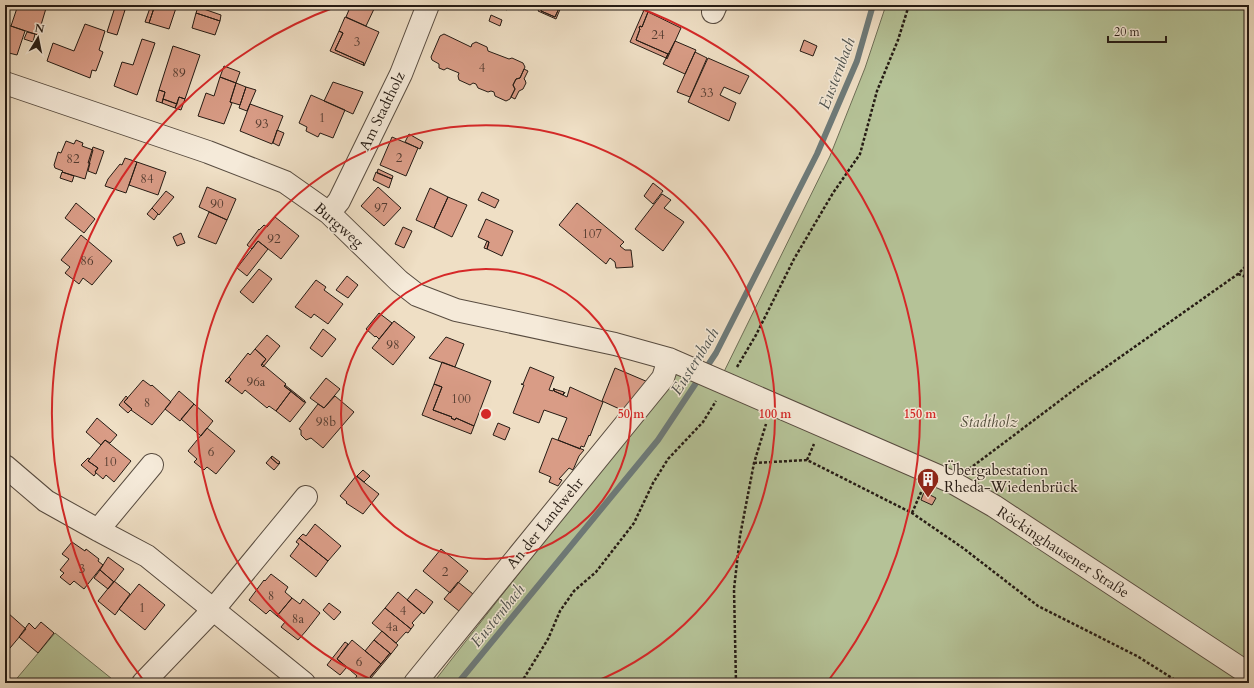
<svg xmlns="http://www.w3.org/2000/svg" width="1254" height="688" font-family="Cardo,serif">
<rect width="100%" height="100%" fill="#efdfc5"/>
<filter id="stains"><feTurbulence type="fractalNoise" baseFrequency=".005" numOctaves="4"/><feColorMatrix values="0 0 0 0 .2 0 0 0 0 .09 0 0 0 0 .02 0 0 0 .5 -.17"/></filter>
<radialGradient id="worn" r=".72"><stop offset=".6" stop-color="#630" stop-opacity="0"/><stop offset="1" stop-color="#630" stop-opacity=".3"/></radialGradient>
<path fill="#b5c297" stroke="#6d6e56" d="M886 5H1249V683H433L676 373 715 390 830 156 865 68Z
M55 633 117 683H13Z"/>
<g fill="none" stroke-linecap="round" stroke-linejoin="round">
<path stroke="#6d7a79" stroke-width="6" d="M458 683 658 440 716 353 817 154 857 61 873 5"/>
</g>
<path fill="#d99c86" stroke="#251b14" d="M18 5H47L38 35 11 26Z
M151 5H155L149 23 145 22Z
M155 5H177L169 29 149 23Z
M351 5H363L374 9 366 26 346 17Z
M497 5H509L507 10Z
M541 5H543L541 11 555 17 560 6 561 7 556 19 538 11Z
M543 5H566L565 9 560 6 555 17 541 11Z
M115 7 125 10 117 35 107 32Z
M198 7 221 15 220 21 196 13Z
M644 10 648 12 642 27 640 26 639 28 640 29 636 40 668 54 666 58 630 42Z
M648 12 681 28 667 59 666 58 668 54 636 40 640 29 639 28 640 26 642 27Z
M196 13 220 21 215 35 192 28Z
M491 15 502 20 500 26 489 21Z
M345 17 379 32 364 66 363 65 364 63 335 50 343 33 339 31Z
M5 24 25 31 17 55 5 52Z
M85 24 105 31 99 50 103 52 96 71 92 70 90 78 47 61 53 43 74 51Z
M339 31 343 33 335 50 364 63 363 65 330 51Z
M27 32 35 34 33 42 24 39Z
M444 34 471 47 472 44 476 42 487 47 488 51 509 59 512 58 523 63 525 67 520 78 516 79 513 85 515 89 510 99 506 101 495 96 494 92 491 91 488 92 478 88 476 84 473 83 470 85 459 80 458 76 459 73 447 68 444 70 439 68V64L432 60 431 57 440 36Z
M142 39 155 43 137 95 114 86 122 62 133 65Z
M804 40 817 46 813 56 800 51Z
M675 41 696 50 685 74 663 64Z
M173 46 200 55 185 99 179 97 177 104 163 99 165 92 159 90Z
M695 52 707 58 690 97 677 92Z
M708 58 749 76 740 94 724 87 720 95 736 103 729 121 688 102Z
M224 66 240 72 236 83 220 77Z
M524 69 528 71 524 79 525 80 526 83 523 89 519 91 515 99 511 97 515 89 513 85 516 79 520 78Z
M220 77 236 83 230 102 232 103 224 124 198 116 206 93 214 96Z
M333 82 363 92 353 114 324 101Z
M236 83 246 87 240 105 230 102Z
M246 87 256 90 247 111 239 108Z
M159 90 165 92 162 103 156 101Z
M311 95 345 110 333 138 320 133 318 137 306 131 307 127 299 123Z
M179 97 185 99 181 110 175 108Z
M163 99 177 104 175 108 162 103Z
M250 104 283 116 272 144 240 131Z
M277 130 284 133 279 146 273 143Z
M409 134 423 142 420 149 405 142Z
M392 137 418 148 406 176 380 165Z
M76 140 83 143 82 146 93 150 85 179 62 172 63 171 55 168 54 165 58 152 61 153 66 141 74 144Z
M93 147 104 151 96 174 88 171 90 163H88Z
M125 158 137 162 126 193 105 186 108 179 120 164 122 165Z
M137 162 166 172 158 195 129 185Z
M378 169 393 176 392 179 377 173Z
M62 172 74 176 72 182 60 178Z
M376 172 392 179 389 188 373 180Z
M653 183 663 191 653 204 644 196Z
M207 187 236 199 227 220 199 207Z
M378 187 401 208 384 226 361 206Z
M430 188 448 197 434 228 416 220Z
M166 191 174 197 159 215 152 208Z
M482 192 499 200 495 208 478 200Z
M662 194 671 200 664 208 684 222 663 251 635 229Z
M448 197 467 205 452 237 434 228Z
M76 203 95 219 84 233 65 218Z
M577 203 624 242 620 246 625 250H631L633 267 616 268 615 262 610 258 606 264 559 225Z
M152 208 158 214 154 220 147 214Z
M209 212 227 220 216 244 198 237Z
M275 217 299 236 281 259 258 241 252 249 247 245 259 229V230L264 225 267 227Z
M486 219 513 231 502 256 487 249 489 242 478 237Z
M403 227 412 231 404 248 395 244Z
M181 233 185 243 177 246 173 237Z
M81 235 112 261 92 285 83 278 79 284 65 273 70 267 61 260Z
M258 241 268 249 247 276 237 268Z
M487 241 489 242 487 249 484 248Z
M259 269 272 279 253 303 240 292Z
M347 276 358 285 348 298 336 290Z
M316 280 326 287 324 290 343 304 328 324 314 314 311 318 295 307Z
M379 313 392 323 379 339 376 336 375 337 366 329Z
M394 321 415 337 393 365 372 348Z
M323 329 336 339 322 357 310 348Z
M267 335 280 346 263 367 261 365 266 359 255 349Z
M446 337 464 344 455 367 429 358Z
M255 349 266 359 262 364 286 384 284 386 291 391 276 411 269 406 267 408 245 390 242 394 228 383 231 379 229 377 248 353 250 355Z
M442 362 491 381 474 426 456 418 455 420 451 418 452 417 433 410 442 387 434 384Z
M530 367 554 377 549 390 553 391 554 388V391L563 395 565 392 563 395 567 397 570 387 603 402 590 436 589 435 584 447 581 446 580 449 558 440 567 418 544 410 539 423 513 413 524 385 521 384H523Z
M615 368 648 382 624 411 602 401Z
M229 377 231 379 228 383 225 381Z
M326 378 340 389 324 408 310 398Z
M143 380 151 386 152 385 171 402 152 425 131 410 132 409 124 402Z
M434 384 442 387 433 410 452 417 451 418 455 420 456 418 474 426 471 434 422 415Z
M285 385 305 401 304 402 284 386Z
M554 389 564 392 563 395 554 391Z
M179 391 194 404 180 421 165 409Z
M291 391 304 402H306L290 422 276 411Z
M126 396 128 398 124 402 132 409 128 413 119 405Z
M335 396 354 412 323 448 311 438 306 440 301 435V430L299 429 318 404 324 408Z
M194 404 213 421 201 436 181 419Z
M97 418 117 435 110 443 105 440 101 445 86 432Z
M498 423 510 428 505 440 493 435Z
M207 428 235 451 216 474 207 467 204 470 194 462 197 459 188 451Z
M552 438 584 450 579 456 573 470 569 468 559 479 562 480 558 486 549 482 551 477 539 472Z
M105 440 131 461 114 482 106 475 103 479 95 472 98 468 88 461Z
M272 456 271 458 278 464 280 463 274 470 266 463Z
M272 456 280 462 278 464 271 458Z
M88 458 90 459 88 461 98 468 95 472 96 473 94 476 81 465Z
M363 470 370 476 364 482 357 476Z
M356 476 379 494 363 514 346 503 347 502 340 496Z
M924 492 936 498 932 505 921 500Z
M315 524 341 546 328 561 299 538 303 534 306 536Z
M299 538 328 561 316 577 290 556 299 544 296 542Z
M72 542 85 551 86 549 99 559 98 561 103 565 84 589 74 581 70 585 60 577 64 573 60 570 69 559 62 554Z
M441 549 468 571 450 593 423 571Z
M108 557 124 569 114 582 100 570Z
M100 570 114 582 108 589 94 578Z
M271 574 288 587 285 592 292 598 277 616 270 610 266 614 249 600 264 580 265 581Z
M114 581 130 594 115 615 98 601Z
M458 582 473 594 459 611 444 599Z
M139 584 165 605 145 630 119 609Z
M416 589 433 602 424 614 407 600Z
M398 592 422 612 412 623 414 625 411 629 385 608Z
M292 598 300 604 303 599 320 613 306 631 298 640 281 627 285 622 277 616Z
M329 603 341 612 334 620 323 610Z
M385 608 411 629 408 633 406 632 396 643 372 623Z
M5 612 7 614 8 613 26 629 5 654Z
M41 622 54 633 38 653 19 637 29 623 35 629Z
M382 631 398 645 391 654 374 640Z
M352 640 381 664 370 677 371 678 367 683H355L353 681 357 676 337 659Z
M374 640 390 653 381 664 365 651Z
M345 642 348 644 337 659 347 667 340 675 327 665Z
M390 653 391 654 371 678 370 677Z"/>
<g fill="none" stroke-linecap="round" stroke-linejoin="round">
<g stroke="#584c40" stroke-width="24">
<path id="minor" d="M713 12 716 5
M5 83 208 152 285 182 329 213 399 281 417 295 456 310 615 344 669 359 952 482 994 506 1249 674
M329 213 339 201 401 74 428 5
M5 466 46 501 98 530 147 556 304 683
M98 530 152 465
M143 683 213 610 306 497
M415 683 663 378 669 359"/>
</g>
<path stroke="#251b14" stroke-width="2.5" stroke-dasharray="3 2" stroke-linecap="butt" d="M1238 274 1249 278
M737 367 756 335 794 259 833 193 860 154 877 91 898 40 909 5
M807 460 814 444
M754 463 807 460 912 513 963 548 1038 606 1137 656 1180 683
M969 469 1082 384 1238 274 1249 263
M912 513 922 490
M521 683 548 639 560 611 574 591 596 572 634 523 653 483 668 459 703 422 716 401
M736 683 734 589 740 536 754 463 766 424"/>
<use href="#minor" stroke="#f5ead9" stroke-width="22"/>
</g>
<g fill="none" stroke="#d62828" stroke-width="2">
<circle cx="486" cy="414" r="145"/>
<path d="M380 683A289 289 0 1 1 592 683"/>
<path d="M144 681A434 434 0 0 1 338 6M634 6A434 434 0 0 1 828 681"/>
</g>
<defs>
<g id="building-pin" transform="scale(1.15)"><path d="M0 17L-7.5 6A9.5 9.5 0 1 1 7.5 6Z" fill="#8f2418" stroke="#f5ead9"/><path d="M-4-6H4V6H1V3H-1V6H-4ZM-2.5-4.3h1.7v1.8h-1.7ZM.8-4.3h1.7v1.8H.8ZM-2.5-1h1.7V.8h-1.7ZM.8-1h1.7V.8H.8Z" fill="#fff"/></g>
</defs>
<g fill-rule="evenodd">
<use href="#building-pin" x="928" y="479"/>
</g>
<g text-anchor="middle" stroke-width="3" stroke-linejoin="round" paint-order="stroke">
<g font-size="13" fill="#523b30">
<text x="658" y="39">24</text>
<text x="357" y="46">3</text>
<text x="482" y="72">4</text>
<text x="179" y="77">89</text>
<text x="707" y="97">33</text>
<text x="322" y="122">1</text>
<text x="262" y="128">93</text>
<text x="399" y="162">2</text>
<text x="73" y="163">82</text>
<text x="147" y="183">84</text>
<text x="217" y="208">90</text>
<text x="381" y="212">97</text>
<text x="592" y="238">107</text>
<text x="274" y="243">92</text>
<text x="87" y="265">86</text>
<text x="393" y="349">98</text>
<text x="256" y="386">96a</text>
<text x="461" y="403">100</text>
<text x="147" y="407">8</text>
<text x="326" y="426">98b</text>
<text x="211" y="456">6</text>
<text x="110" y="466">10</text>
<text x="82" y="573">3</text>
<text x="445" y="576">2</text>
<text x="271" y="600">8</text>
<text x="142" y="612">1</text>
<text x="403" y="615">4</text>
<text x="298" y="623">8a</text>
<text x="392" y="631">4a</text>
<text x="359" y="666">6</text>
</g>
<g font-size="15" fill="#251b14" stroke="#f5ead9">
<text transform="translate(382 111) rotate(-64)" y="5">Am Stadtholz</text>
<text transform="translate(339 225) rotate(41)" y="5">Burgweg</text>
<text transform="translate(545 523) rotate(-51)" y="5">An der Landwehr</text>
<text transform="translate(1063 552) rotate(33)" y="5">Röckinghausener Straße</text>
</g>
<g font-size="15" font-style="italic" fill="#504d3b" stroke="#f5ead9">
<text x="989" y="427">Stadtholz</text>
</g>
<g font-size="15" fill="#251b14" stroke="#f5ead9" text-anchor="start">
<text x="944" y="475">Übergabestation<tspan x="944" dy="17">Rheda-Wiedenbrück</tspan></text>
</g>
<g font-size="16" font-style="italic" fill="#4f534f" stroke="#f5ead9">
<text transform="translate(836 73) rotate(-69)" y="6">Eusternbach</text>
<text transform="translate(694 361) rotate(-58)" y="6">Eusternbach</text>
<text transform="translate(497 615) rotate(-51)" y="6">Eusternbach</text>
</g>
</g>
<circle cx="486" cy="414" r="6" fill="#d62828" stroke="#f5ead9" stroke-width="2"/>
<g font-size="12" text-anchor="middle" font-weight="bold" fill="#d62828" stroke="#f5ead9" stroke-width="3" stroke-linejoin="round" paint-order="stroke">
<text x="631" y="418">50 m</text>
<text x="775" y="418">100 m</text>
<text x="920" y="418">150 m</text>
</g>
<rect width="1254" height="688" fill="none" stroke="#efdfc5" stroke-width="20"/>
<rect x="6" y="6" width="1242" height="676" fill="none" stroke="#251b14" stroke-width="2"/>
<rect x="10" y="10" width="1234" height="668" fill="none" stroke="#251b14"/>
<g transform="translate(38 38) rotate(10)" stroke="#f5ead9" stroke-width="3" paint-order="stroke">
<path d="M0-3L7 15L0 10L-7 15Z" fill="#251b14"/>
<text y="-6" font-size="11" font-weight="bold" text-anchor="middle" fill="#251b14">N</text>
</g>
<path d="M1108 36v6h58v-6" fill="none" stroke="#251b14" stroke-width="2"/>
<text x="1114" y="36" font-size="12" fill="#251b14" stroke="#f5ead9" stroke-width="3" paint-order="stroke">20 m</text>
<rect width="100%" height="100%" filter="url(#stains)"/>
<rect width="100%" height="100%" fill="url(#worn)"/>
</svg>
